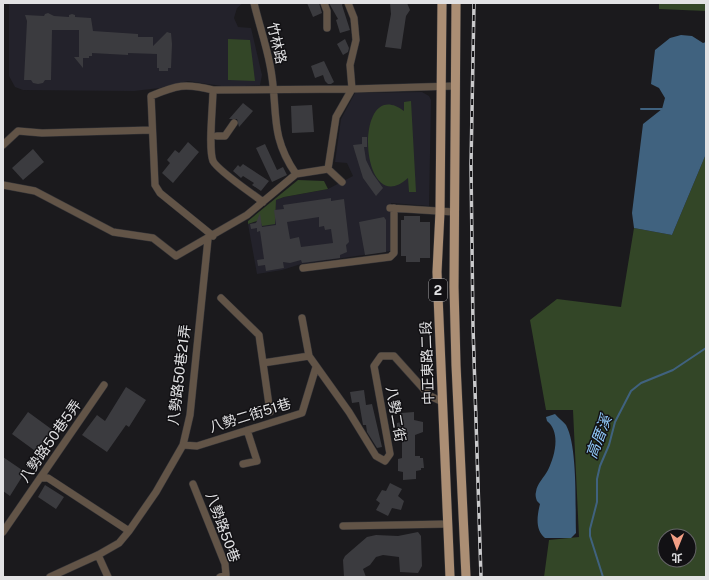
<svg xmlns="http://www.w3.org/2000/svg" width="709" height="580" font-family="'Public Sans','Noto Sans TC',sans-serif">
<rect width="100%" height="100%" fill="#1b1a1d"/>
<path fill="#23222b" d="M9 3H243L237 8 234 18 238 27 251 28 262 75 260 85 228 87 188 81 160 88 134 91 23 90 15 87 9 76Z
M422 92 429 96 431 100 429 206 391 203V251L301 264 282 270 257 274 248 224 261 221 262 226 275 219 276 200 284 197 328 189 353 176 347 163 335 162 341 119 355 93Z"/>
<path fill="#334627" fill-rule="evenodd" d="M659 3H706V11L659 9Z
M228 39 250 40 255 81 228 80Z
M411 101 416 192H409L408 178C359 223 352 72 404 111V102Z
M706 154V577H544L549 540 579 537 573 410H546L530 320 557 299 621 307 634 228 672 235ZM665 536H689V560H665Z
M298 180 324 181 328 189 284 197 276 200 275 224 262 226 260 220 248 224V221Z"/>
<path fill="#40627f" d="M681 35 692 36 703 43 706 42V154L672 235 634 228 632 213 643 124 662 109 665 98 659 88 651 84 655 50 670 38Z
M555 414C558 418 563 421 566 425 578 447 575 507 576 533L571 538H545C535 530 537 516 540 504L537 501C536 498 535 495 536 492 537 483 544 478 548 470 555 456 561 432 547 421L546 417Z"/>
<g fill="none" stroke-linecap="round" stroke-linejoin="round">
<path stroke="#40627f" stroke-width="2" d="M641 109H662
M603 577 590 536V529L597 502V479L600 466 609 445 615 422 631 391 641 383 673 370 706 348"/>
</g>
<path fill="#3b3b3f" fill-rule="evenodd" d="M307 3H319L322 13 313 17Z
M329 3H343L342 5 350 30 340 33 336 20 338 19Z
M390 3H407L410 10 406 16 401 49 385 47 391 14Z
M48 13 54 16 69 17V15L72 14 75 15V17L91 18 93 31 138 34V37H153V46L167 32 170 33H171L172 44 171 68H168V71H159V68H157V54L128 53V55L92 53V56H89V58H83V68L74 57H79V30H52L51 80H45L43 83 38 84 33 83 31 80H24L27 21 25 15 44 16 45 14Z
M345 39 349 48 348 52 343 55 337 44Z
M324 61 334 82 331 84H328L325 81 323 75 315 78 311 66Z
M243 103 253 111 239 127 237 119H229Z
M312 105 314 132 292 133 291 106Z
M362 137H367V147H364L366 160 373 174 383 188 376 196 363 178 355 152 353 145 362 144Z
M188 142 199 152 173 183 162 173 170 163 167 160 175 150 179 153Z
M265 144 277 170 283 167 287 175 272 182 256 148Z
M33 149 44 162 23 180 12 168Z
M243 164 269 181 261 191 252 185 254 183 243 176 241 178 233 171 238 165 240 167Z
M331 198V201L344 199 349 242 346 245 347 252 340 255V258L302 263 301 260 290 263 283 262 284 268 266 271 265 265 258 266 257 260 264 259 260 231 257 232V228L251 229 250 224 256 223 260 213 262 227 276 225 274 210 284 209 283 205ZM319 217V227L324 226 325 230 331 229 333 243 301 247 299 237 290 239 287 222Z
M404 216H420V222H430V258H420V262H406V256H401V220H404Z
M384 217 386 220V252L365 255 359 222Z
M126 387 146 400 129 427 126 425 107 452 82 435 97 415 105 421Z
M364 390 366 405 372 404 382 447 377 448 367 432 366 425H363L359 402 352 403 350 392Z
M28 412 54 431 38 453 12 434Z
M414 412V420L423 422V432L415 435V456H420V458H423L424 468H421V470L416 471V479L403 480V472L398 471V459L402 458V436L397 435V423L401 422V413Z
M3 457 25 472 10 496 3 491Z
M390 483 402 489 398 496 404 501 401 510 392 508 388 516 376 510 380 503 376 500 382 490 386 491Z
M45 485 64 497 56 509 38 497Z
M418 532 421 536 422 566 418 573 400 572 399 557 383 555 376 557 370 565 363 569 366 577H344L343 560 345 556 367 537 376 535 398 536Z"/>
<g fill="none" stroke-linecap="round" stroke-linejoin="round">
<g stroke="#373639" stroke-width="8">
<path id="minor" d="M254 3C259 24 266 44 270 65 279 108 268 134 296 174
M324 3 327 11V28
M213 90 352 89 350 65 356 40 354 18 348 3
M217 136H225L234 123
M3 145 18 131 42 133 152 130
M328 169 336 117 352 89 455 86
M3 185 35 191 113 232 153 238 176 256 247 215 296 174 328 169 342 182
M390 208 454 212
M213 236 160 193 155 185 151 96C177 85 185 83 213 90 213 106 208 148 213 161 218 171 253 194 263 202
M303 268 390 257 394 253V208
M221 298 259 335 263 363 309 356
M302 318 309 356 349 412 376 456 385 461 390 454 374 366 381 356H394L430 396 443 402
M263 363 270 412
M183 445 197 446 302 413 316 367
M243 464 257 461 247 430
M41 478H48L129 531
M193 484 225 564 226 575 220 577
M343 526 448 524
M3 532 104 385
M98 555 108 577
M50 577 98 555 119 543 129 531 156 492 183 445 190 415 208 239"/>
</g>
<g stroke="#373639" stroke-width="10">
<path id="major" d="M442 3 440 212 437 272 450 577
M456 3 454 287 456 365 466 577"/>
</g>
<use href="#minor" stroke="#625447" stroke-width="7"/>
<use href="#major" stroke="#ab8e74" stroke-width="9"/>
<g stroke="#cacacc" stroke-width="3.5">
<path id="rail" d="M474 3 471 165 473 327 481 577"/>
</g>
<use href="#rail" stroke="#121114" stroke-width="2" stroke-dasharray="6" stroke-linecap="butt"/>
</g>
<g text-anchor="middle" stroke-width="3" stroke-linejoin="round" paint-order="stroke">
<rect fill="#121114" stroke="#a4a3a6" stroke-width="1" x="429" y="279" width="18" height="22" rx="3"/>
<g font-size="13" font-weight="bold" fill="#e2e2e4">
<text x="438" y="295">2</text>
</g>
<g font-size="14" fill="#e2e2e4" stroke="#121114">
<text transform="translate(277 43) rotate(77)" y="5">竹林路</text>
<text transform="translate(427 363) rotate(-92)" y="5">中正東路二段</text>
<text transform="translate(179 375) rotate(-83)" y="5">八勢路50巷21弄</text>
<text transform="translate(396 414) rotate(80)" y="5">八勢二街</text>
<text transform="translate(250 415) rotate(-17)" y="5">八勢二街51巷</text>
<text transform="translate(50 441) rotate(-55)" y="5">八勢路50巷5弄</text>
<text transform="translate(223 527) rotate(70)" y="5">八勢路50巷</text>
</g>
<g font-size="15" font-style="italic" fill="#90c8f9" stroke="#121114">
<text transform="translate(599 437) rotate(-69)" y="5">高厝溪</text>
</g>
</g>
<rect width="709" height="580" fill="none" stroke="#e2e2e4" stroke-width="8"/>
<g transform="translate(677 548) rotate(181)"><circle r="19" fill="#121114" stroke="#656567"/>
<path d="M0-3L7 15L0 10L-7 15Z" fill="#f39f85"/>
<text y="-6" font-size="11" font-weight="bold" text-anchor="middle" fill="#e2e2e4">北</text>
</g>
</svg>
